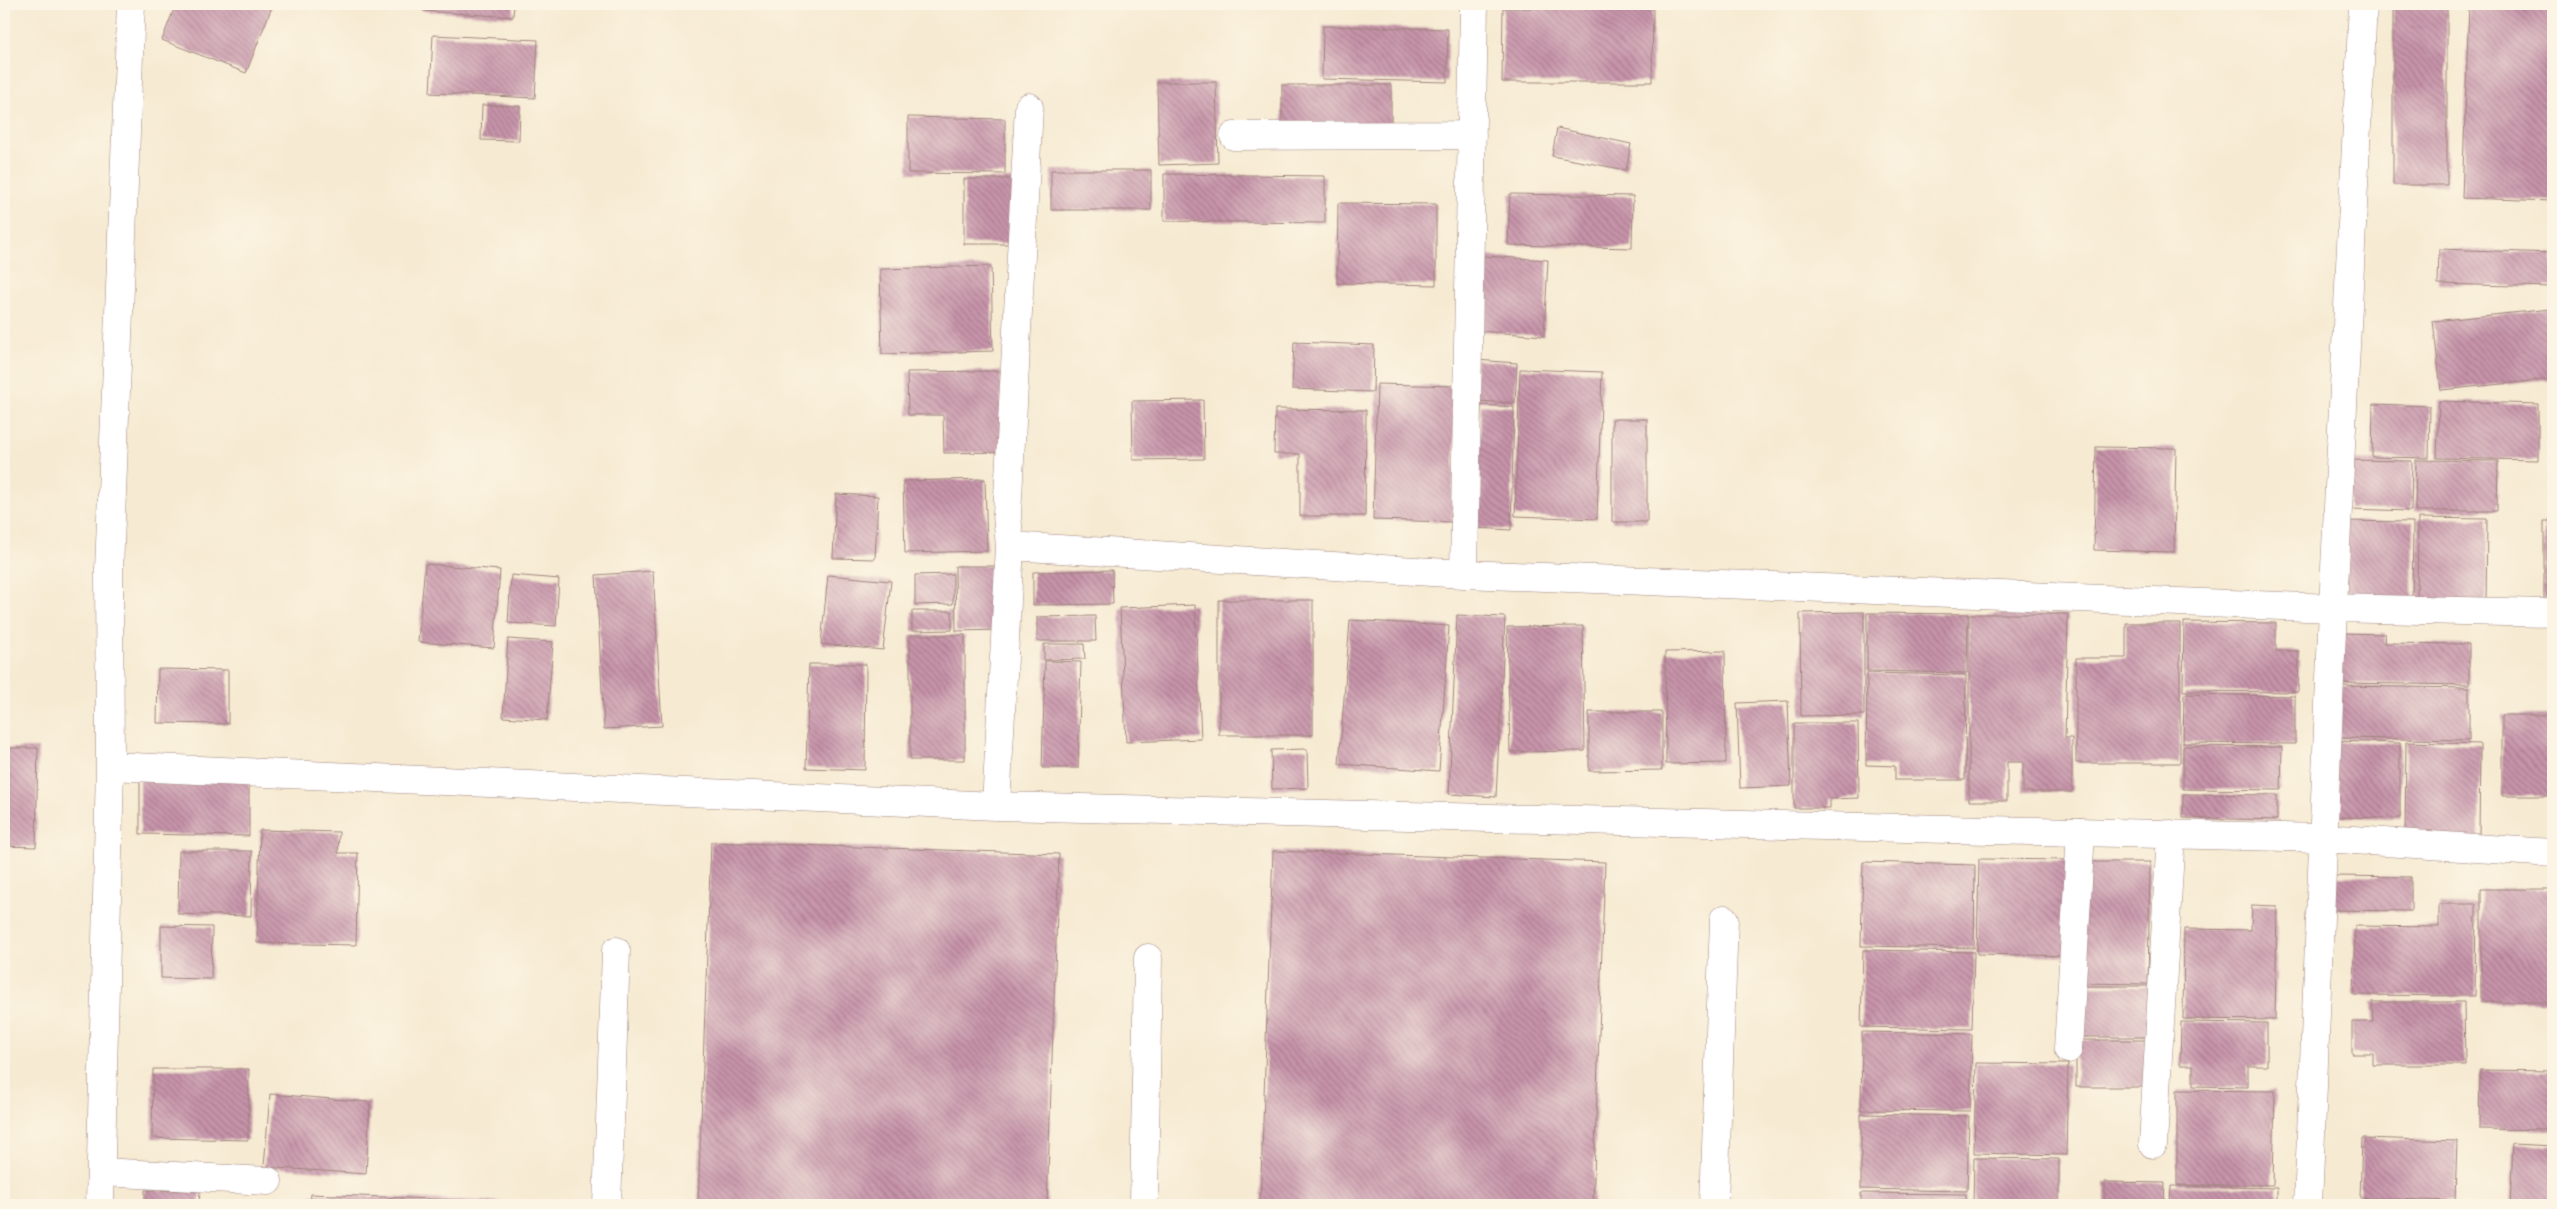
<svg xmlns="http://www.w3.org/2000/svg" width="2557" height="1209" font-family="'Shantell Sans',sans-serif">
<defs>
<pattern id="building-back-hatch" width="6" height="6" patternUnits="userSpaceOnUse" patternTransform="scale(1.25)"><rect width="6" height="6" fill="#c794aa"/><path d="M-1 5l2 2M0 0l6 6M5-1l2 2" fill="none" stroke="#a4788b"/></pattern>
</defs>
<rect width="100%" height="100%" fill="#fcf5e5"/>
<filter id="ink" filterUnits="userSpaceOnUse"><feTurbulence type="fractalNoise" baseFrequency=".02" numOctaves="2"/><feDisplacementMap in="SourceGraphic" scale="10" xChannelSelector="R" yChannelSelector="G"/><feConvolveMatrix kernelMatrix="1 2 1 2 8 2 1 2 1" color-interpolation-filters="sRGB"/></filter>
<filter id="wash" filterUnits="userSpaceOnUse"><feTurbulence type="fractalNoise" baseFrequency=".0096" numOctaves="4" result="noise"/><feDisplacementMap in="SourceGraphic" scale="20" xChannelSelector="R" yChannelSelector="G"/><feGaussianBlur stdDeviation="1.12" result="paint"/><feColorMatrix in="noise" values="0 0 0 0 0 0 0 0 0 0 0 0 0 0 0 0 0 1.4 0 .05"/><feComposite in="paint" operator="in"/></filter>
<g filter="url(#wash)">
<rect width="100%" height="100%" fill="#f6ead2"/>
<g id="blocks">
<path fill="url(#building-back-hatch)" d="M176 4H273L246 73 162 40Z
M423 4H514L513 17 423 11Z
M2393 4H2447V185H2393Z
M2469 4H2553V201L2462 198Z
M1503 8H1653L1652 82H1502Z
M1323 26 1448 29 1447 82 1322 79Z
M433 35 538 40 535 98 430 93Z
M1157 82H1216L1218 163 1159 165Z
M1282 85H1391V131H1282Z
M482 105 520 106 519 141 481 140Z
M908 117 1005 119V174L908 173Z
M1557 128 1631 144 1626 170 1552 156Z
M1051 170H1151V210H1051Z
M1164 174 1325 176V223L1164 221Z
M964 179H1019V244H964Z
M1510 194 1633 196 1632 248 1508 245Z
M1338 203 1436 204V285L1337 283Z
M2439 249 2553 253V287L2438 284Z
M1484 256 1548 260 1544 336 1479 331Z
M991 266 993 351 882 354 880 269Z
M2551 309 2553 379 2441 390 2433 321Z
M1294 342 1374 345 1373 392 1292 389Z
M1476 360 1517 363 1515 403 1474 401Z
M1520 369 1602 372 1597 519 1515 516Z
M1001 371 1002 452 944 453 943 415H908L907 372Z
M1377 384 1457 386 1452 522 1373 520Z
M1203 400 1204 459 1133 460 1132 401Z
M2439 401 2538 404V460L2437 458Z
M2373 404 2430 406 2429 458 2372 457Z
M1481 405 1514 407 1511 530 1477 528Z
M1275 409 1366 410 1365 516H1300V454H1274Z
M1612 419H1647V522H1612Z
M2096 447 2176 448 2174 552 2094 550Z
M2349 460 2412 461 2411 511 2349 509Z
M2416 460 2498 461 2497 511H2415Z
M985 479 987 551 905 553 903 481Z
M836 494 878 496 875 559 833 558Z
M2418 518 2487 519 2486 604 2417 603Z
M2341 521 2413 522 2412 603 2340 602Z
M2544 521H2553V599H2544Z
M425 564 500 570 494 648 418 642Z
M955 566H1001L1002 630 956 631Z
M1112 570 1113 604 1033 605V572Z
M653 571 662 726 604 729 596 575Z
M953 574V604L915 605V575Z
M511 575 559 579 556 626 508 623Z
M828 575 891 581 883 650 821 644Z
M1219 600H1313V735H1219Z
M1195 605 1201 739 1126 742 1120 608Z
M912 611H952V630L912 631Z
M1864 612V715L1801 716 1800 613Z
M1867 613 1968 614 1967 673 1867 671Z
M1969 614H2068L2065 738H2072V792H2023V762H2007V801H1969Z
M1457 615 1505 617 1496 797 1449 794Z
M1095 616 1096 641H1037V617Z
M1350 620 1449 626 1439 771 1339 764Z
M2184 622 2276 623V651H2299L2298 692 2183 691Z
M2126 623H2180V763H2076V658H2126Z
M1583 626 1585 751 1510 752 1507 627Z
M2340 633 2385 634 2384 643 2469 644V685L2340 683Z
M910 635H965V760H910Z
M508 639 553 642 547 720 503 717Z
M1044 644H1084L1085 659 1044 660Z
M1725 651 1726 763 1666 764 1665 652Z
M1045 661 1081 662 1078 768H1042Z
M809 664H866L865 770 806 768Z
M158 669 228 670V724L157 723Z
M1867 673 1966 675 1965 780H1895V766L1866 765Z
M2340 686 2469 688V740L2340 738Z
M2184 694 2295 696V744L2183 743Z
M2552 698H2553V818H2551V796H2502V715H2551Z
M1788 701 1791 786 1740 788 1737 703Z
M1589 712H1662V770L1589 771Z
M1794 723H1858L1859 798 1830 799V808H1794Z
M2333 741 2400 743V818L2332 817Z
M2406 742 2480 744 2479 838 2405 836Z
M2183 746 2282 747 2281 790 2183 789Z
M4 748H38L36 847 4 846Z
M1307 749 1308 788 1272 789 1271 750Z
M140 775 249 777V836L140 834Z
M2183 794 2277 795V820L2183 818Z
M260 830 339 832 338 853H358L356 945 257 943Z
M711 842 1059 854 1047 1205H698Z
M179 851H252L251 916 178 914Z
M1273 851 1605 862 1593 1205H1260Z
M1979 859 2075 860 2073 956 1977 954Z
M1863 862 1975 865 1974 948 1861 946Z
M2084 862H2150L2148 984 2081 983Z
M2334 876 2411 877V911L2334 910Z
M2481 889H2553V1002H2481Z
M2439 904H2476L2475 996 2353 995 2355 926 2439 927Z
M2252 905 2277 906 2275 1020 2183 1019 2184 929 2251 930Z
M161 926 212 927 211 979 161 978Z
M1863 950 1974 952 1972 1029 1861 1027Z
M2073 986H2151V1037H2073Z
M2372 1002H2464L2465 1065H2373V1054H2352V1022H2373Z
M2181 1022 2267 1023V1066H2248V1087L2193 1086V1065H2180Z
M1862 1032 1972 1034 1970 1111 1861 1110Z
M2076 1040H2151V1087H2076Z
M1976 1063 2068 1064 2066 1155 1974 1153Z
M153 1069H249L248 1140 152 1138Z
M2480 1070 2553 1071V1130L2479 1129Z
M2177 1090 2275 1091 2273 1185H2177Z
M270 1094 370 1102 366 1174 264 1167Z
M1861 1114 1969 1116 1967 1191 1861 1189Z
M2362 1138 2457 1141 2455 1201 2360 1198Z
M2513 1144 2553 1146V1205H2510Z
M1974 1158 2059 1159V1205H1973Z
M2105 1182 2165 1183 2164 1205H2105Z
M2171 1186 2277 1188V1205H2170Z
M145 1190 200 1191 199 1205H145Z
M1861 1193 1966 1194V1205H1861Z
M311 1194 503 1202V1205H310Z"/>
</g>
</g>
<g filter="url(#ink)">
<use href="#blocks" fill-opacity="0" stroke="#a0847e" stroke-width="1"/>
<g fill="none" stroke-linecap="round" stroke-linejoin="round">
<g stroke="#a0847e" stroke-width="29">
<path id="service" d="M2068 1049 2081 832
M102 1172 268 1181
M607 1205 616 951
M1144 1205 1148 958
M1714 1205 1724 919"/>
</g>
<g stroke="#a0847e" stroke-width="29">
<path id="minor" d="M1029 107 1007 515 1010 546 1464 574 2333 608 2553 613
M1234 136 1472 135
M1464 574 1474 4
M110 766 996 806 2323 838 2553 853
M996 806 1010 546
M2153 1144 2171 834
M100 1205 110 766 109 570 131 4
M2308 1205 2333 608 2363 4"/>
</g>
<use href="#service" stroke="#fff" stroke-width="28"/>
<use href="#minor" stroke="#fff" stroke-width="28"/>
</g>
</g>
<rect width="2557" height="1209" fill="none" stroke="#fcf5e5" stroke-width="20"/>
</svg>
